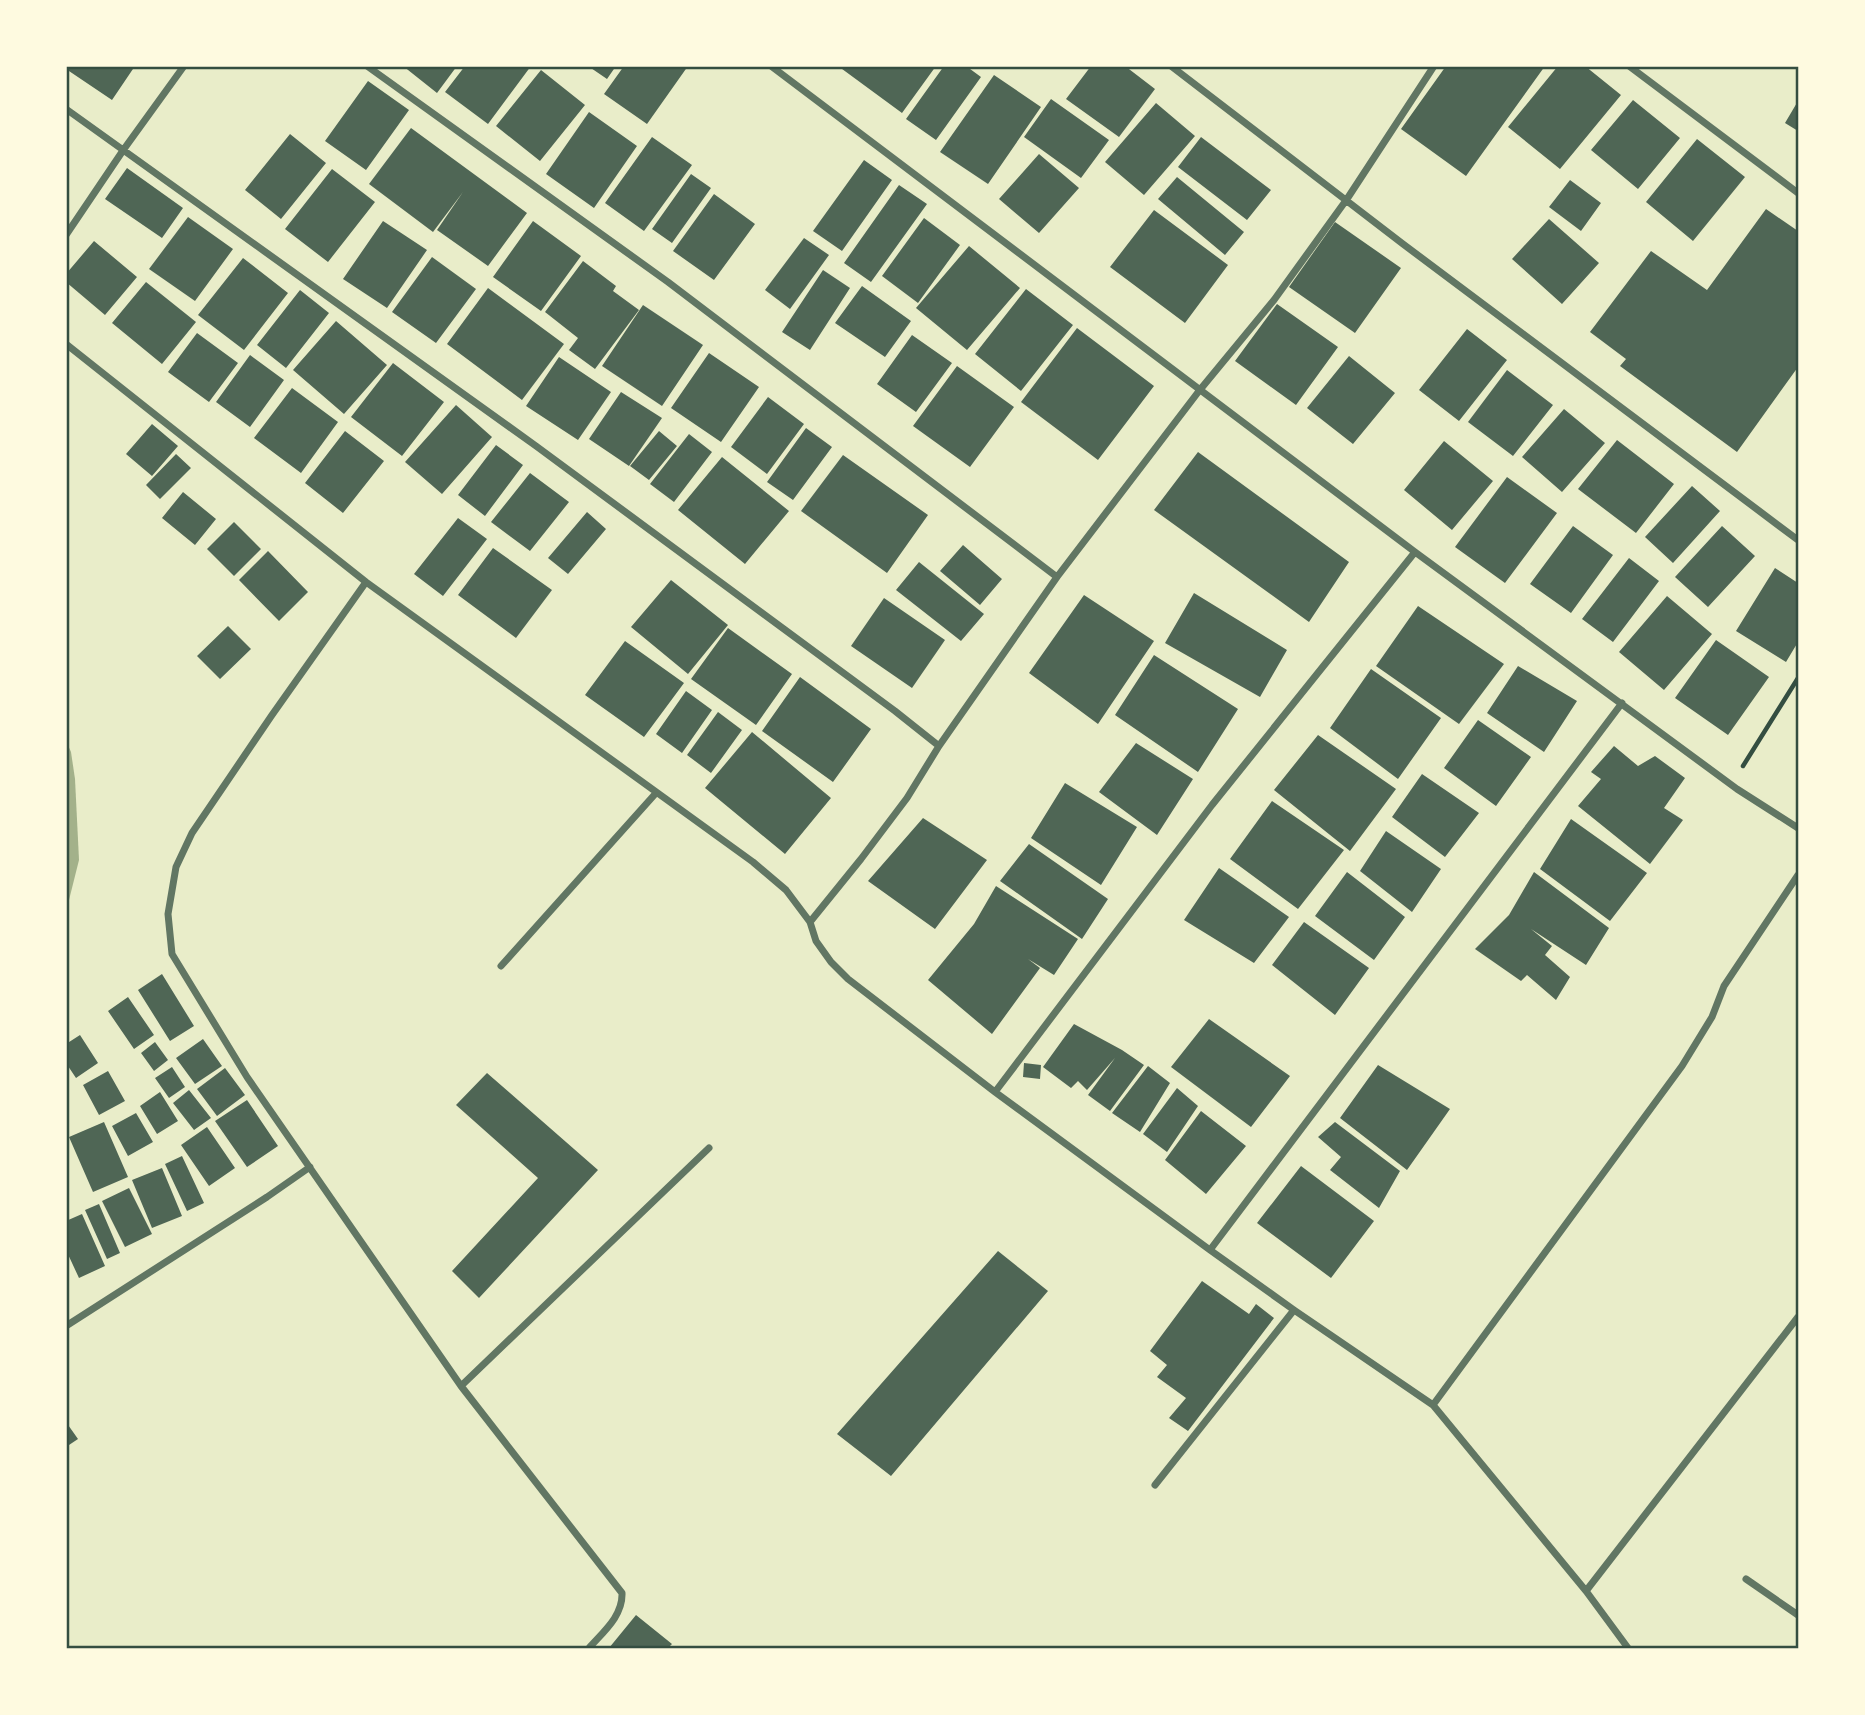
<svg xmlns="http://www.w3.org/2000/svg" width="1865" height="1715" font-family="'Noto Sans',sans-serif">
<rect width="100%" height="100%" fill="#e9edc9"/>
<path fill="#a3b18a" d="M67 743 71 752 75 779 79 860 67 908Z"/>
<path fill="#4f6655" d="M66 66H135L112 100 66 69Z
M403 66H457L437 93Z
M465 66H531L488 124 445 92Z
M588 66H616L607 79Z
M624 66H688L647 124 604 94Z
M838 66H936L902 113Z
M944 66H966L981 77 936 140 906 119Z
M1091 66H1125L1155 89 1119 137 1066 99Z
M1446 66H1545L1466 176 1401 129Z
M1558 66H1585L1621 95 1560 169 1508 127Z
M541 70 585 105 540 161 496 126Z
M994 75 1041 107 988 184 940 152Z
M368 81 409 110 366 170 325 141Z
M1051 99 1109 140 1081 178 1024 137Z
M1633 100 1680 138 1638 189 1591 150Z
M1798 101V131L1785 123Z
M1156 103 1195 136 1144 195 1105 162Z
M589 112 637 146 594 208 546 174Z
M411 128 527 213 488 266 437 230 463 192 433 232 369 184Z
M290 134 326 163 281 219 245 190Z
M652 137 692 165 644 231 605 203Z
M1201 137 1271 190 1247 220 1178 167Z
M1697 139 1745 177 1693 241 1646 202Z
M1039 154 1079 188 1039 233 999 199Z
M864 160 892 180 842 251 813 231Z
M127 168 183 208 162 238 105 199Z
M332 169 375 202 328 262 285 229Z
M691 174 711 188 672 243 652 229Z
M1177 177 1244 232 1225 255 1158 199Z
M1570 180 1601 203 1581 231 1549 207Z
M899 185 927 204 871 282 844 263Z
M714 194 755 224 714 280 673 251Z
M1766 209 1798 231V367L1737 452 1620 366 1626 359 1590 332 1651 251 1707 290Z
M1154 210 1228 265 1185 323 1110 267Z
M188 217 233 249 195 301 149 269Z
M924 218 960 245 918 303 882 276Z
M1549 219 1599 263 1562 304 1512 259Z
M383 221 427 250 387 308 343 279Z
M533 221 581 256 541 311 493 277Z
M1335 222 1401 268 1355 333 1289 287Z
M804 238 829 255 790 309 765 290Z
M94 241 137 277 105 315 66 282V274Z
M969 246 1020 288 967 350 916 308Z
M432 257 476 289 436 343 392 312Z
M243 258 288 293 244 350 198 315Z
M583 261 616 286 613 291 639 310 595 369 569 350 578 338 545 312Z
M823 270 850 288 810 350 782 332Z
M146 282 196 322 162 364 112 323Z
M862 286 911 321 885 357 835 323Z
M488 288 564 344 522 400 447 344Z
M1026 289 1073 325 1021 391 975 354Z
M300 290 329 313 286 368 257 345Z
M1277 304 1338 347 1296 405 1235 361Z
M643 305 703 345 662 406 602 366Z
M336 321 387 365 344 414 293 370Z
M1077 328 1154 386 1098 460 1021 402Z
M1467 329 1507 360 1459 421 1419 390Z
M197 333 238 363 209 402 168 372Z
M912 335 952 363 916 412 877 384Z
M709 353 759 387 721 442 671 408Z
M250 355 284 380 250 427 216 402Z
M1349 356 1395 393 1353 444 1307 408Z
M559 357 611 392 578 440 526 406Z
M393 363 444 402 402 456 351 417Z
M957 366 1014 407 970 467 913 426Z
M1507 370 1553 405 1513 456 1468 422Z
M292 388 338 422 301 473 254 438Z
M621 392 662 418 629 466 589 439Z
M768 397 804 424 767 474 731 447Z
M456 405 492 437 442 494 405 462Z
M1564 409 1605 443 1562 492 1522 457Z
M152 424 178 446 152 476 126 454Z
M806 428 832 447 793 500 767 482Z
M345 431 384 461 343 513 305 483Z
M659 431 677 446 649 480 630 466Z
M689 434 712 452 674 502 650 484Z
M1617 440 1674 484 1636 533 1578 489Z
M1444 441 1493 481 1452 530 1404 490Z
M496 445 523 465 485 516 458 495Z
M1198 452 1349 562 1309 622 1154 510Z
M176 454 191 468 160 499 146 485Z
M843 455 928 515 887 573 801 511Z
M722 457 789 511 745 564 678 510Z
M530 473 569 502 530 551 491 522Z
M1507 477 1557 513 1505 583 1455 547Z
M1692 486 1720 511 1673 563 1645 537Z
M183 492 216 519 195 545 162 518Z
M587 512 606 529 568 574 548 558Z
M458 518 487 539 443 596 414 574Z
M234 522 261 549 234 576 207 549Z
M1573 526 1613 555 1571 613 1530 584Z
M1722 526 1755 556 1708 607 1675 577Z
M963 545 1002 579 980 605 940 571Z
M493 548 552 590 516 638 458 595Z
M268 551 308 592 279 621 239 580Z
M1629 558 1659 581 1613 642 1582 619Z
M919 562 984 614 961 641 896 590Z
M1775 568 1798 583V642L1786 662 1736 631Z
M671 580 728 625 688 674 631 627Z
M1194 593 1287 650 1260 697 1165 643Z
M1084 595 1154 641 1098 724 1029 673Z
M1667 596 1712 634 1664 690 1619 652Z
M884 598 945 640 912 688 851 646Z
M1418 606 1504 664 1459 724 1376 666Z
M228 626 251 649 220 679 197 656Z
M728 628 792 674 756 725 691 679Z
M1716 640 1769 677 1728 735 1675 698Z
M625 641 684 683 644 737 585 695Z
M1154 655 1238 709 1198 772 1115 715Z
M1518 666 1577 701 1544 752 1487 713Z
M1371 669 1441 718 1398 779 1330 728Z
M800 677 871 729 833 782 762 731Z
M686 691 712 710 682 753 656 734Z
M718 712 742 730 711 773 687 755Z
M1478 720 1531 757 1496 806 1444 768Z
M752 732 831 798 785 854 705 788Z
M1318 735 1396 789 1350 851 1274 790Z
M1136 743 1193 779 1157 835 1099 792Z
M1614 746 1638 766 1655 756 1685 778 1664 808 1683 820 1650 864 1578 806 1601 779 1591 772Z
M1422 774 1479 813 1445 857 1392 817Z
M1065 783 1137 827 1101 885 1031 838Z
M1272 801 1344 850 1298 909 1230 859Z
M923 818 987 860 935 929 868 881Z
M1571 819 1647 873 1610 921 1540 869Z
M1386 831 1441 869 1412 912 1360 871Z
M1029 844 1108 899 1082 939 1000 881Z
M1219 868 1289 917 1254 963 1184 920Z
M1347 872 1405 917 1374 960 1315 916Z
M1534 872 1609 928 1586 965 1531 929 1552 946 1545 955 1570 977 1556 1000 1527 975 1521 981 1475 949 1509 915Z
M996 886 1078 939 1054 975 1028 959 1040 968 992 1034 928 980 974 924Z
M1304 922 1369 968 1335 1015 1272 965Z
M162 974 194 1026 170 1041 138 990Z
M128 997 154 1035 134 1049 108 1011Z
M1209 1019 1290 1076 1251 1127 1171 1067Z
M1074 1024 1122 1050 1144 1065 1110 1111 1088 1095 1115 1058 1087 1090 1078 1081 1071 1088 1043 1067Z
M80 1035 98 1063 76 1078 66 1063V1044Z
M203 1039 222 1066 195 1084 176 1058Z
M155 1042 168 1060 154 1071 141 1053Z
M1024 1063 1041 1065 1040 1079 1023 1077Z
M1378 1065 1450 1109 1407 1170 1340 1118Z
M1148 1066 1170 1083 1140 1132 1112 1113Z
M172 1067 185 1087 169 1098 155 1078Z
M225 1068 245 1095 217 1116 197 1089Z
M108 1071 125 1101 99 1115 83 1085Z
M487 1073 598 1170 479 1298 452 1271 538 1178 456 1105Z
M1177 1088 1198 1106 1167 1152 1143 1134Z
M189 1090 211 1118 194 1130 173 1103Z
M160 1092 178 1121 157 1134 140 1106Z
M247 1100 278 1146 247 1167 215 1121Z
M1201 1111 1246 1146 1206 1194 1165 1160Z
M136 1113 153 1142 128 1156 112 1126Z
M104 1122 128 1177 93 1192 69 1137Z
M1335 1122 1400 1171 1379 1208 1330 1170 1341 1157 1318 1137Z
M207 1127 235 1168 209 1186 181 1145Z
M182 1156 204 1203 187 1211 165 1164Z
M1301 1166 1374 1221 1331 1278 1257 1223Z
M162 1168 182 1216 152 1228 132 1180Z
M129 1188 152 1234 125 1247 102 1201Z
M99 1204 120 1253 107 1259 85 1210Z
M82 1214 105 1266 79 1278 66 1250V1221Z
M998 1251 1048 1291 891 1476 837 1434Z
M1202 1281 1249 1314 1256 1304 1274 1318 1188 1431 1169 1418 1186 1398 1157 1377 1167 1365 1150 1351Z
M66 1422 78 1439 66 1447Z
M636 1615 672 1644 668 1648H609Z"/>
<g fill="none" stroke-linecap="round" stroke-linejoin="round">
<path stroke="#344e41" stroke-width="4.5" d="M1743 766 1798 678"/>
<path stroke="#617663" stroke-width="7" d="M367 66 668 282 1057 577
M771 66 1415 552 1737 789 1798 828
M1171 66 1403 244 1798 540
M1629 66 1798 193
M66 109 536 446 895 711 939 746
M66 235 124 149 184 66
M66 344 366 582 753 862 786 890 810 922 816 941 831 962 848 979 995 1092 1210 1250 1294 1310 1433 1405 1586 1591 1628 1648
M366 582 272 715 192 833 176 867 168 914 172 954 247 1077 461 1386 622 1593C623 1616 603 1632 589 1648
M810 922 861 859 907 798 939 746 1057 577 1199 391 1274 300 1347 199 1434 66
M501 966 656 793
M995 1092 1212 805 1415 552
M1210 1250 1622 703
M66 1326 267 1197 310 1167
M461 1386 709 1148
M1433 1405 1682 1066 1712 1017 1724 986 1798 875
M1155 1485 1294 1310
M1746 1579 1798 1615
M1586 1591 1798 1317"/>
</g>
<rect width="1865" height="1715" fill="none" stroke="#fefae0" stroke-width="136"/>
<rect x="68" y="68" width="1729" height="1579" fill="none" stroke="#344e41" stroke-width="2.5"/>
</svg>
